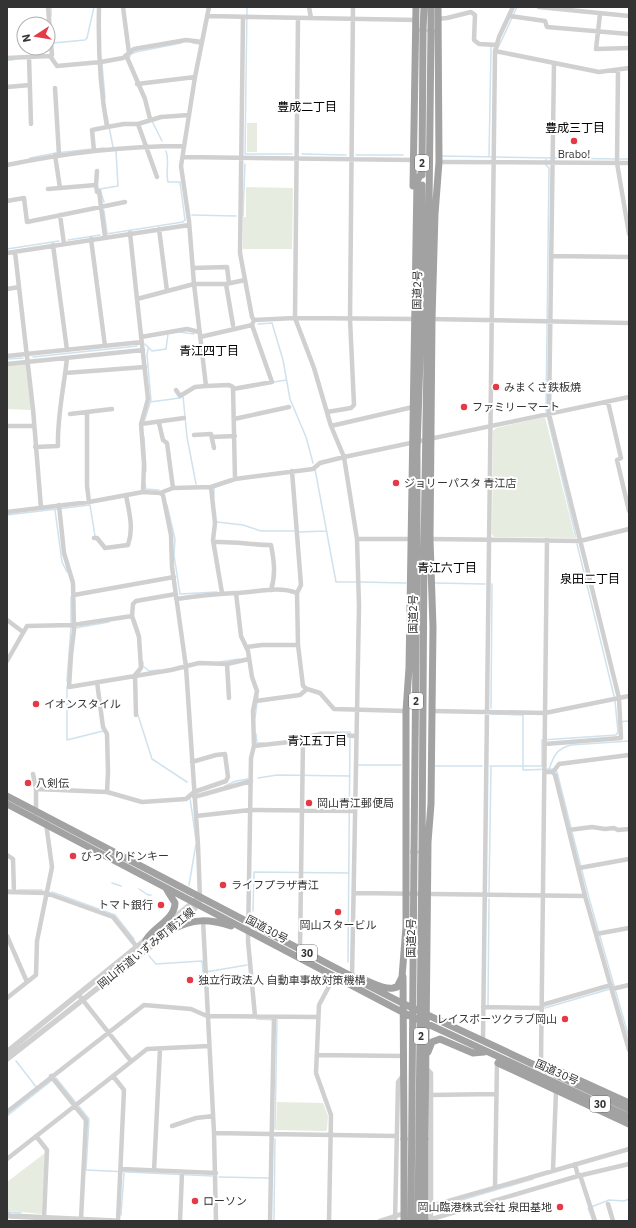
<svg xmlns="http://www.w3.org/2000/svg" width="636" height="1228" font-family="'IBM Plex Sans','Noto Sans JP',sans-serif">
<rect width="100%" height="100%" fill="#fff"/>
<path fill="#e6ecdf" d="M247 123H257V152H247Z
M246 187 293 188 292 249H243V217H246Z
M25 363 27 365 32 410 7 409V365Z
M545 417 575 538 494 537 492 534 493 431 496 428Z
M277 1102 323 1103 328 1116 327 1129 326 1131 276 1130Z
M45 1153 42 1212 41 1214 11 1211 7 1207V1182Z"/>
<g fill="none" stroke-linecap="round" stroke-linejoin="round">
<path stroke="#cfe2ee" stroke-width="1.5" d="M51 7V16
M247 7 245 154H292
M53 43 85 40 87 38 94 7
M193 43 199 44
M498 48 517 7
M129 58 131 54 136 52 181 43
M7 60H13
M102 64 105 98
M107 116 113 147
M152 121 162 141
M96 149 104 148
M302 154 346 155
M356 155H403
M442 156 615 159
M489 157 491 47
M30 158 56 153 92 149
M546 158V165L549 168 546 411 576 537
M619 159H629
M104 202 100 189 118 186 116 151
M104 211 107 233
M192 215 236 216
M243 216 245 164
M106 234 183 222 185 220 180 182H168C165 171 170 162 166 151
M68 240 100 235
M7 249 59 241
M258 324 272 323 283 360 290 399 306 437 313 463
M179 332 194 334
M145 344 152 351 166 349 168 334
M33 357 137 346
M7 359 23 358
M274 382 286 380
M183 396 187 437 196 484
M150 402 180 398
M144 422 151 400 147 355 148 349
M144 437 146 471
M315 469 336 582H356
M145 483 146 489 159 490
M214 488V497
M167 505 175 539 174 555 180 594 217 592
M55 510 62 562 67 572
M7 515 90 505 95 536
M217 522 243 525 261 531H294
M299 532 327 531
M577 544 614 696
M360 582 406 583
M435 583 485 584
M135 620 140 635
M71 623V597
M75 628 109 622
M143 662V666L149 671 159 670
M219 662 239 659
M67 681 71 627
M67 687V740L103 731
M615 701 617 722
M491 708 492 584
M491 714 523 715V770L554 769 557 772 571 828
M138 715 152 759 187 782
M255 718 258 696
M320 732H350L348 962
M256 734 257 743H264
M301 737 313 734
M358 765H401
M435 766H482
M490 766H542V740L616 735 618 732 617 722 629 721
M549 769C554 756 556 749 571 745L629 741
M258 778 277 775 350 776
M225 786 236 781 248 779
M190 798 196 840
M572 832 589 898 629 1038
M112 883 121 886
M189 885 196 844
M139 889 148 895H151
M7 890H10
M18 890H42
M52 892 115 915 134 939
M489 892 491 766
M253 911 254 872 349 873
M149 956 156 964 202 961 203 972
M206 972 247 965
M488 1007 489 899
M545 1008 610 989
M257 1019 277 1020 275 1129
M16 1061 37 1088
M56 1078 89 1119 86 1170 212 1176
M7 1116 51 1081
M219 1177 269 1178
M445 1205 533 1179
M591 1207 609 1200 624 1201 629 1199
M7 1208 10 1212 21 1213
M588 1208 593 1221
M121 1215 124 1173
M274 1221 275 1139"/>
<path stroke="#d0d0d0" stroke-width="4.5" d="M48 7 52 55 50 56
M123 7 129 53
M209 7 195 77 181 166 189 221 194 284 206 386 229 385 233 387 235 479
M309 7 311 18
M539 7 629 16
M600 14 596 49 629 48
M207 16 417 20
M510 16 545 21 547 27 629 34
M243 18 240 253 252 317 254 320 295 318 416 319
M298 18 295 318 314 368 331 426 344 457 357 539 359 606 352 977
M437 19 447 18 471 12 475 15 474 40 479 44 497 45
M495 51 599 72 629 68
M126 55 145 99 150 119
M29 57 31 124
M7 58 50 56 57 66 101 62 123 58 134 49 186 40 202 42
M618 70 617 163 629 234
M137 84 195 77
M7 87 30 85
M55 88 59 155
M138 124 157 177
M107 127 124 124H138L161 117 189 115
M94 151 92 130 107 127C100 88 98 47 99 7
M55 155 60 188
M183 157 413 160
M439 162 629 163
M7 165C65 153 125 146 184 146
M96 185 97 171
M48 189 96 185 97 192 99 191 105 237
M7 201 24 198 27 222 125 202
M60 215 64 244
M159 229 167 291
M130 233 137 299
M91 239 105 346
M53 245 67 350
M15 252 33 409 41 508
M7 253 189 225
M551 256 629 257
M193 268 227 267 229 283
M226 284 233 325
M7 289 19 287
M430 319 629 323
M141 337 187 329 199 332
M200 337 252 325
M7 356 142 342
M7 364 143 350
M65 373 145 367
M233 389 272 382 252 325 254 320
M176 390 180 396 195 387 206 386
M608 402 621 458 617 460 629 511
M87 412V486L89 502
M327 412 351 408 354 405 350 319 353 7
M70 414 112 409
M234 419 289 407
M159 423 163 440 167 443 173 488
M141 424 184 418
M7 426H34
M331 426 413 407
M194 435 211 434 214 448
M212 437 235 436
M35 447 58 446C57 417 64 387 67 358
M292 471 301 585 297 593 298 645 303 686 307 689 320 693 334 709 406 711
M211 487 215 523 213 540 222 593
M143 492 144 464 141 424 148 399 137 299 194 284H226L245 280
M160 493 163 495 171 535 172 567 186 667 198 845 200 898
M59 505 64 553 73 583 74 630 71 655 69 687 171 670 199 663 227 664 249 659
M7 512 89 502 143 492 160 493 173 488 211 487 235 479 313 469 320 463 344 457 629 397
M94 538H97L105 548 128 545C134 528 129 512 126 495
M357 539H413
M429 539 580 541 629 529
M215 542C234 541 252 545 271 545 274 560 276 575 271 590
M236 593 241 636 248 651 252 677 257 691 253 711 254 746 251 758 248 941 255 1016
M74 595 174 577
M176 599C196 596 215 594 235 593 255 593 277 585 297 593
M132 616 139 637 141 668 135 675 136 715
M7 620 23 632
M247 647 262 645H298
M7 661 27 626 73 625 132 616 133 604 136 601 176 594
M227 664 229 698
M97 682 103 727 107 734 108 772 107 792
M256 701 300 695 307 689
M432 711 545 713 629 696
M545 744 621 738 619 698 549 414 554 63
M254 746 289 742 301 738 305 740
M545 772H553L555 775 585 896 629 1050
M553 772 559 764 629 755
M33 774 36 789
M194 797 251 781
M36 813V789L107 792 142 802 186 799 194 792 226 781 228 777 225 754 216 755 192 762
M196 816 250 810 354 811
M569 830 592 827 605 829 614 828 618 830 629 829
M7 855 13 859 14 892
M579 868 629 859
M7 892 46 893 113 917 137 947
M354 893 585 896
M203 920 214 1133 216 1221
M596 934 629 928
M7 936 27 982
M300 948 303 741C314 730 340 735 355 736
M612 989 629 985
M78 994 131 1061
M7 998 36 975 37 941 52 867 46 823
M542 1005 611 985
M483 1007 542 1008
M483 1040 495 51 499 37 513 7
M317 1055 403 1056
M541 1063 547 540
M426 1068 431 1073V1221
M51 1076 86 1120 81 1219
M113 1076 147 1049 209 1046
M431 1095 496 1094
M7 1112 144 1005 191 1009 207 1016 318 1017
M172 1126 196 1118 213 1116
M214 1133 396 1136
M36 1136 47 1150 44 1218
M7 1159 113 1076 124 1090 118 1221
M575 1164 578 1176
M121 1169 216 1173
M553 1170 556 1091
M154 1171 160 1049
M580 1175 595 1221
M495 1187 497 1062
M608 1204 613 1221
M424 1208 629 1149
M180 1221 182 1173
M270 1221 274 1017
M329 1221 331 1115 316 1073 319 1005 334 977
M380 1221 405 1213
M395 1221 398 1082 404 1074
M425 1221 578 1176 629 1164"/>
<path stroke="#d0d0d0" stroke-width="5.5" d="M158 931 196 900
M7 1052 149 937
M7 1059 172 930 193 911 199 902
M7 1214 10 1216 115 1221"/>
<path stroke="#a2a2a2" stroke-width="7" d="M422 175 423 30
M413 186 416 7
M422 295V185
M428 295 431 31
M7 796 355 978
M7 804 404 1013 629 1117
M414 852 417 550
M422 852 424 550
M172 930C193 918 209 919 231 926
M146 940C154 927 175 919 175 903L167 890
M352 977C366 977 379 990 393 988L397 987 402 977 406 927V711L409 668 417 181 422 172
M403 977 404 1139
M365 984 404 1004 629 1109
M428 1052 432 1042 440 1039 473 1053 484 1052
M498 1063 629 1124
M550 1067 629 1103
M425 1139 428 842 431 804 432 711 433 627 430 539 432 319 435 214 439 162 438 7"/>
<path stroke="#a2a2a2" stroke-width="7" d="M423 30 424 7
M431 31V7
M417 550V451L422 295
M424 550 428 295
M404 1139V1221
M411 1221 414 852
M418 1221 422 852
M425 1221V1139"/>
</g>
<g fill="#e63946" stroke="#fff" stroke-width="1.5">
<circle cx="574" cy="141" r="4"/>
<circle cx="496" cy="387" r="4"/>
<circle cx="464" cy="407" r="4"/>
<circle cx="396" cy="483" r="4"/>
<circle cx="36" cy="704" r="4"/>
<circle cx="28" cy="783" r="4"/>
<circle cx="309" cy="803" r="4"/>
<circle cx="73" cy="856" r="4"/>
<circle cx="223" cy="885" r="4"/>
<circle cx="161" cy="905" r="4"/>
<circle cx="338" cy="912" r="4"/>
<circle cx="190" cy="980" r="4"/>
<circle cx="565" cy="1019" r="4"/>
<circle cx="195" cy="1201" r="4"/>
<circle cx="560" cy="1207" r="4"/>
</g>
<g text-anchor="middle" stroke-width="4" stroke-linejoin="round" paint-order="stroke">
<g fill="#fff" stroke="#707070" stroke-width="1">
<rect x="415" y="155" width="14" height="16" rx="3"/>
<rect x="409" y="693" width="14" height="16" rx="3"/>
<rect x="297" y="945" width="20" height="16" rx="3"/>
<rect x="414" y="1028" width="14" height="16" rx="3"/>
<rect x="590" y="1096" width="20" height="16" rx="3"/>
</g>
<g font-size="10" font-weight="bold" fill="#333">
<text x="422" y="167">2</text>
<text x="416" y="705">2</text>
<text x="307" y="957">30</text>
<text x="421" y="1040">2</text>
<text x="600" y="1108">30</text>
</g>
<g font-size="11" fill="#333" stroke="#fff" text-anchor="start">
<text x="574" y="158" text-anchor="middle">Brabo!</text>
<text x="504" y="391">みまくさ鉄板焼</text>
<text x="472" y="411">ファミリーマート</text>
<text x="404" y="487">ジョリーパスタ 青江店</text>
<text x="44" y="708">イオンスタイル</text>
<text x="36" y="787">八剣伝</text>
<text x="317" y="807">岡山青江郵便局</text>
<text x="81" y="860">びっくりドンキー</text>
<text x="231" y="889">ライフプラザ青江</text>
<text x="153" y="909" text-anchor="end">トマト銀行</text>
<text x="338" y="929" text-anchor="middle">岡山スタービル</text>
<text x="198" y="984">独立行政法人 自動車事故対策機構</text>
<text x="557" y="1023" text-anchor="end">レイスポーツクラブ岡山</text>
<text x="203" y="1205">ローソン</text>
<text x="552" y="1211" text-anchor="end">岡山臨港株式会社 泉田基地</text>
</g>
<g font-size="11" fill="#333" stroke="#fff">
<text transform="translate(417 290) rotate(-89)" y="4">国道2号</text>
<text transform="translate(413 614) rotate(-90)" y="4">国道2号</text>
<text transform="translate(267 929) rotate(28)" y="4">国道30号</text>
<text transform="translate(411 938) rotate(-90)" y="4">国道2号</text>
<text transform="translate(146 948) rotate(-39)" y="4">岡山市道いずみ町青江線</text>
<text transform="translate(557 1072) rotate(24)" y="4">国道30号</text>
</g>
<g font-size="12" fill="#000" stroke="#fff">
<text x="307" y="111">豊成二丁目</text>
<text x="575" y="132">豊成三丁目</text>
<text x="209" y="355">青江四丁目</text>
<text x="447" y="572">青江六丁目</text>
<text x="590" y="583">泉田二丁目</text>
<text x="317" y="745">青江五丁目</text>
</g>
</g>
<rect width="636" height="1228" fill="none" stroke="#333333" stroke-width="16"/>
<g transform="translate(36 36) rotate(258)"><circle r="19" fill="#ffffff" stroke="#adadad"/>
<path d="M0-3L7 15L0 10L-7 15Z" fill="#e63946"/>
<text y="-6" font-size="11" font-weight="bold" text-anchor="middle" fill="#333333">N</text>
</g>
</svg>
